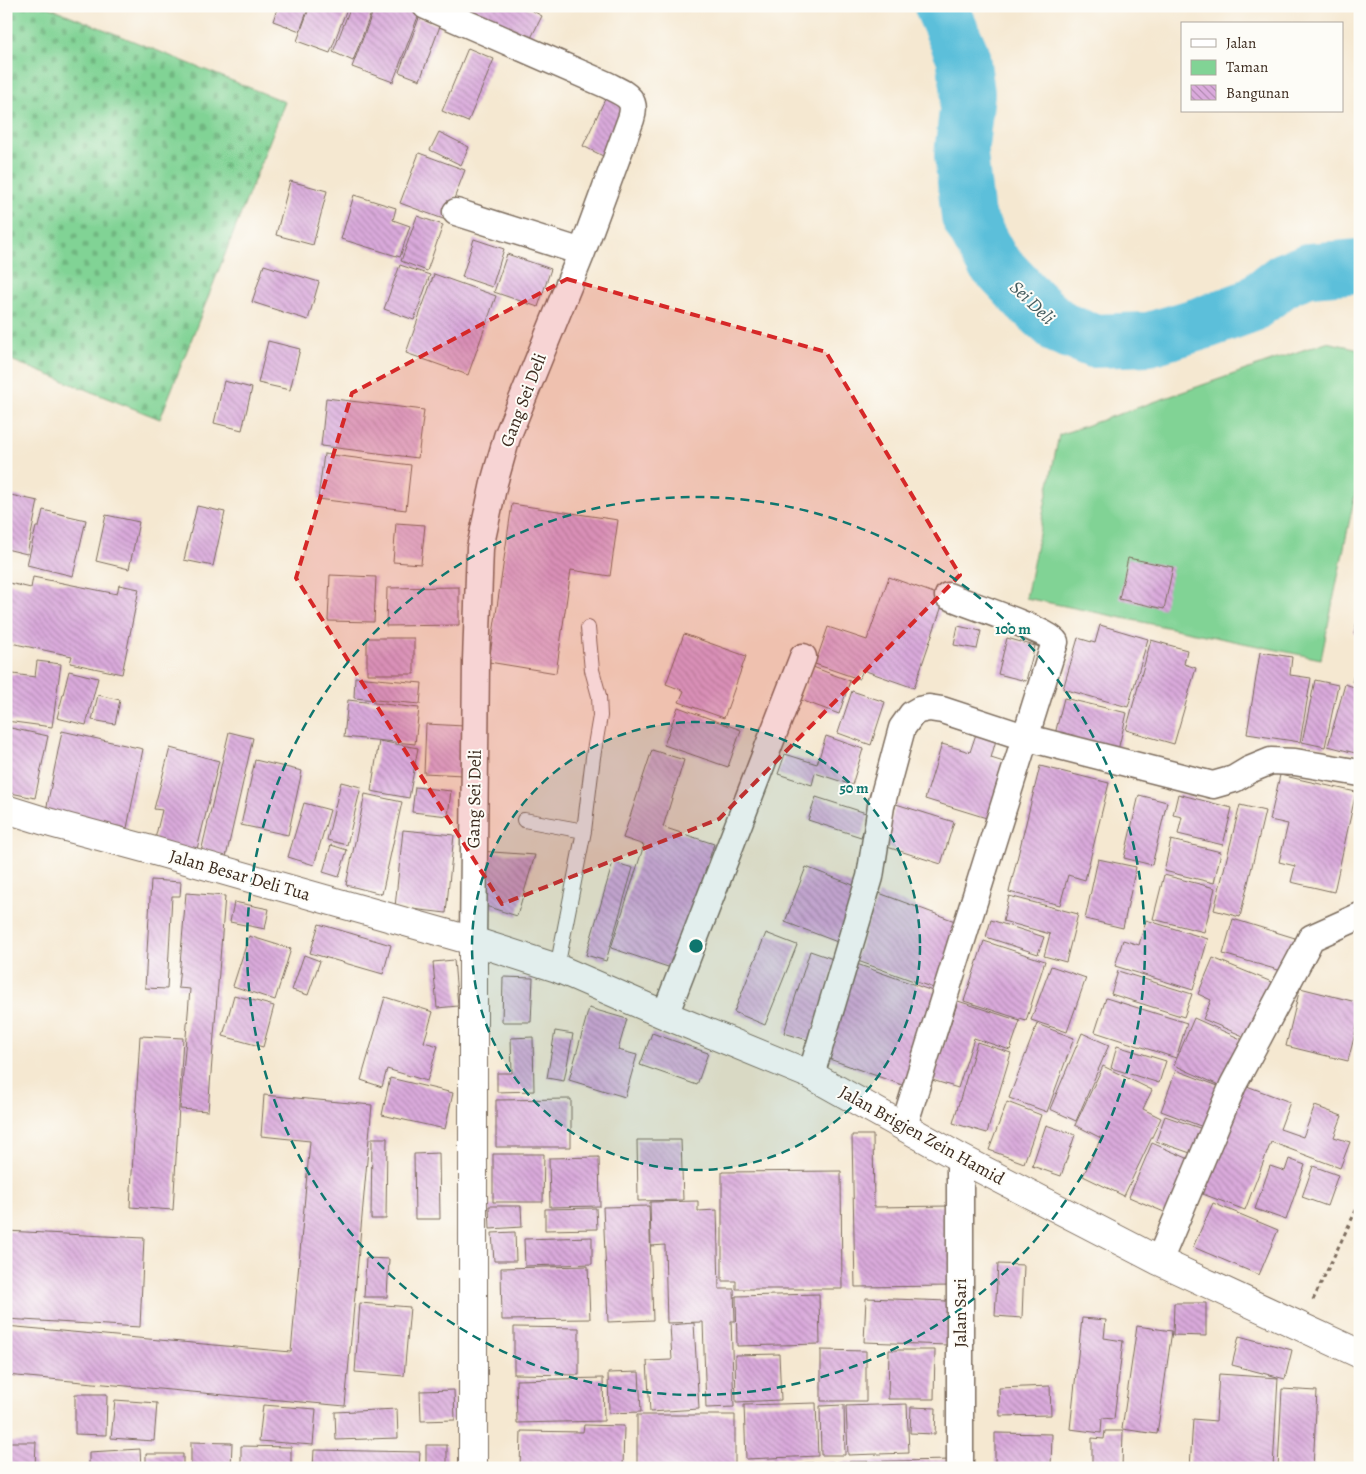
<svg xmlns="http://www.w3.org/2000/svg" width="1366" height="1474" font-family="Alegreya,serif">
<defs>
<pattern id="cemetery-stones" width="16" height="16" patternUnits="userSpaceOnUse" patternTransform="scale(1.25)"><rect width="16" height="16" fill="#81d395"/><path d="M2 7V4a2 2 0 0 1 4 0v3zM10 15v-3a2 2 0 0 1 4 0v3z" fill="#70b580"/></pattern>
<pattern id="building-back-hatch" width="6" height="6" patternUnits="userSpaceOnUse" patternTransform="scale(1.25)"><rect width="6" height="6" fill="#daaadc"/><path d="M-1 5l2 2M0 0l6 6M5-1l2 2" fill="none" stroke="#b28bb2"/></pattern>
</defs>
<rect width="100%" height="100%" fill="#fdfcf7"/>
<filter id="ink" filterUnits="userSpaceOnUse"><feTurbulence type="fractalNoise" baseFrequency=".02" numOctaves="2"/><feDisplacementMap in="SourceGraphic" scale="10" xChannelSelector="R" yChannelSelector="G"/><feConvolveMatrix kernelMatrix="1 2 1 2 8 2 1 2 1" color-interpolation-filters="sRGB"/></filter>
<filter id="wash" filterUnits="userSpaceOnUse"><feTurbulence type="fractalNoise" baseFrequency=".0096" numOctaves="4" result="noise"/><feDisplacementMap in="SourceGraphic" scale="20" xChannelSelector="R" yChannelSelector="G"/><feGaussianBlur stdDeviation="1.12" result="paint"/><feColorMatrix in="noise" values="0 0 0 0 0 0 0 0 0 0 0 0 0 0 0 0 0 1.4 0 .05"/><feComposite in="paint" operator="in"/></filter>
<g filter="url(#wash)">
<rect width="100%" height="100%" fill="#f5e8d1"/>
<path fill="#81d395" stroke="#5e7e5a" d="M1326 342 1360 349V470L1321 659 1026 598 1059 435Z"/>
<path fill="url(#cemetery-stones)" stroke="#5e7e5a" d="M8 6H46L285 102 160 419 6 358V10Z"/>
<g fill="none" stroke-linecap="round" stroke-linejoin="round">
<path stroke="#5cbfda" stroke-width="54" d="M941 6 963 56 968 93 961 155 968 217 992 261 1030 301 1060 328 1093 341 1149 339 1206 322 1250 306 1285 279 1309 270 1360 266"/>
</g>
<g id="blocks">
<path fill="url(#building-back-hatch)" d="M278 6H309L300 31 273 21Z
M310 6H348L330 53 297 41Z
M351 6H368L373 8 353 61 333 52Z
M375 6H397L419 14 393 82 352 67Z
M458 6H524L542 16 529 42Z
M419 18 440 26 420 80 399 72Z
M468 48 494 59 468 122 442 111Z
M607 95 629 105 605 157 583 146Z
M439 132 469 147 461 165 430 150Z
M419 153 465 170 446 220 400 203Z
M290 181 327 191 313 245 276 235Z
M354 195 396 208 393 220 410 226 400 257 341 239Z
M417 216 443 225 427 271 401 261Z
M474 239 504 249 492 287 462 277Z
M507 254 551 269 538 307 494 292Z
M264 265 319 282 308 320 252 302Z
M400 265 430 275 414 320 384 309Z
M434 274 496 296 468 375 406 353Z
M268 341 300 349 290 390 258 383Z
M224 381 252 388 242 430 214 423Z
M326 398 424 410 418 458 321 446Z
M324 454 411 465 406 510 318 499Z
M6 494 38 501 27 554 6 549Z
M512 504 618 520 610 576 571 570 556 673 489 662Z
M197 506 225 512 213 566 184 560Z
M43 510 86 520 73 576 27 565 36 527H39Z
M106 515 139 522 129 569 96 561Z
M396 523 425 525 421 564 393 562Z
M1128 558 1173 567 1164 609 1119 599Z
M330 575 376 577 374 622 328 621Z
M33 577 117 594 119 585 139 589 122 674 70 663 72 656 6 642V594L9 583 31 588Z
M889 577 945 597 914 688 863 670 859 679 815 664 828 627 867 640Z
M459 587V625L386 626 387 588Z
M1359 611H1360V635L1354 634Z
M1100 625 1148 639 1128 707 1063 689 1078 638 1095 643Z
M958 626 981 631 977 649 954 645Z
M684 634 746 656 724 718 679 702 684 691 666 684Z
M367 638H414V674H367Z
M1007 638 1035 646 1026 681 998 674Z
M1151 640 1187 650 1184 664 1196 668 1174 744 1126 730Z
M1359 651H1360V684L1352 682Z
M1260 652 1292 657 1290 675 1311 678 1300 742 1247 734Z
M37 661 61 664 52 727 6 721V673L35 677Z
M813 667 850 681 839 714 801 700Z
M69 671 98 678 86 725 57 718Z
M355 677 422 683 420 704 354 698Z
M1315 680 1338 685 1325 747 1302 742Z
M1345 684 1360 689 1359 754 1328 746Z
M852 691 885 702 871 745 838 733Z
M98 695 120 700 115 724 92 720Z
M1064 698 1127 713 1118 750 1055 734Z
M348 700 419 708 415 744 344 737Z
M678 707 741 730 728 767 664 745Z
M426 724 464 726 463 775 424 773Z
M6 727 48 736 35 798 6 792Z
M62 731 143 749 127 828 46 811Z
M229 732 253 738 226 857 201 852Z
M976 734 996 740 991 758 1010 764 993 820 925 799 942 744 970 752Z
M826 736 863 749 852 785 815 773 812 785 778 774 785 754 817 764Z
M379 741 418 748 409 798 371 791Z
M170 748 219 761 196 853 154 843 162 810 154 809Z
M652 750 684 760 663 827 714 844 674 969 611 948 644 845 623 838Z
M255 760 302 771 288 835 241 825Z
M1040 766 1109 783 1085 880 1068 875 1060 905 1009 892Z
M1280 775 1356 792 1334 892 1291 882 1295 866 1279 862 1288 824 1270 820Z
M341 782 361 787 347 845 327 840Z
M415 787 451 791 448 816 412 812Z
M365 794 402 802 382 894 346 885Z
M1178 794 1232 808 1223 845 1178 834 1182 817 1173 815Z
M1139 795 1167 802 1152 865 1124 858Z
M816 797 869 814 861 837 808 820Z
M304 803 330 810 314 865 288 857Z
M896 804 954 822 941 864 884 846Z
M1240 805 1265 811 1240 917 1214 910Z
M403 830 454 835 446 913 395 907Z
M1171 840 1221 852 1214 883 1164 871Z
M331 845 347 850 339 877 323 872Z
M479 851 535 855 517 916 476 903Z
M1098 859 1136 867 1123 928 1085 919Z
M613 862 633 868 606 961 586 955Z
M806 867 861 888 840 943 785 922Z
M1164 875 1215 888 1204 932 1153 919Z
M151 880 181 882 180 896H172L167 989 145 988Z
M186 893 225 896 208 1111 180 1109 190 989 178 988Z
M879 893 963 924 939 990 855 960Z
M1009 896 1078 914 1066 962 1044 956 1050 934 1003 921Z
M234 902 269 909 265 929 230 922Z
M1233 919 1295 938 1285 972 1223 954Z
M991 920 1044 937 1038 954 986 937Z
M1146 920 1208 939 1193 990 1115 966 1123 940 1139 945Z
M319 924 391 945 383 974 310 953Z
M766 933 797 945 765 1025 734 1012Z
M249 936 291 949 275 1000 233 986Z
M984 941 1045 961 1026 1021 964 1001Z
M810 951 836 960 811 1041 784 1033Z
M304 955 320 961 308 995 292 990Z
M1213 958 1279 985 1248 1038 1203 1019 1211 1000 1198 994Z
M454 960 458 1006 437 1008 433 962Z
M854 963 938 993 905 1086 821 1056Z
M1051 966 1086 978 1067 1032 1031 1020Z
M1118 971 1192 994 1184 1017 1111 994Z
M503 977 533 978 531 1022H502Z
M1300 988 1360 1003V1014L1348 1061 1286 1046Z
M234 995 274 1006 263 1047 223 1036Z
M385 997 433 1012 424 1042 438 1046 427 1081 387 1069 382 1087 361 1080Z
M1106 998 1187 1023 1176 1058 1095 1032Z
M958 1001 1020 1021 1010 1050 974 1038 958 1088 932 1080Z
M589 1008 627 1019 618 1050 637 1055 625 1097 569 1080Z
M1194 1018 1243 1040 1223 1087 1174 1065Z
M1037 1024 1074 1038 1047 1112 1009 1098Z
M555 1031 573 1034 564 1081 547 1078Z
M652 1033 708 1053 697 1085 640 1065Z
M1082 1033 1109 1045 1076 1121 1050 1109Z
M140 1036 183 1038 173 1210 130 1207Z
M533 1037 534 1091 497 1092V1073H512L511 1038Z
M977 1042 1011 1053 987 1133 953 1123Z
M1117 1046 1166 1061 1159 1083 1111 1068Z
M1103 1066 1152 1090 1143 1109 1161 1118 1124 1196 1083 1176 1101 1138 1075 1125Z
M1176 1070 1226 1089 1211 1130 1161 1111Z
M390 1078 453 1093 445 1129 382 1115Z
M1236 1082 1290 1102 1280 1129 1303 1137 1315 1106 1342 1116 1334 1137 1350 1142 1340 1168 1271 1142 1245 1210 1195 1191Z
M264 1095 372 1105 345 1406 6 1375V1326L291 1352 310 1141 261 1136Z
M571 1099V1147H496V1100Z
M1007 1102 1041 1115 1024 1163 989 1150Z
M1165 1116 1208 1131 1199 1156 1156 1141Z
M1046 1125 1075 1135 1061 1176 1032 1166Z
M852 1135H873L874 1207 951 1206 952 1286 855 1287Z
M372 1138H387L386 1219H371Z
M637 1140H681L683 1200 638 1201Z
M1152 1143 1194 1161 1171 1215 1129 1197Z
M439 1153 440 1219H415L414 1154Z
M493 1154H544L543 1202H493Z
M599 1157 600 1206 550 1207 549 1158Z
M1289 1159 1305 1165 1286 1220 1255 1209 1270 1166 1285 1171Z
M1313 1166 1338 1175 1327 1206 1302 1197Z
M841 1171 842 1289H736V1281H722V1172Z
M698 1201V1211L717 1210 719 1289H734L735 1321H731L734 1407 706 1408 703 1322 667 1323 665 1245 651 1246 650 1202Z
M1213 1203 1278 1230 1259 1275 1193 1247Z
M489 1206H521L522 1227 490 1229Z
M649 1206 653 1320 608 1322 603 1207Z
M596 1208 597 1229 545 1230V1209Z
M6 1231 144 1238 140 1327 6 1319Z
M515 1232 516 1261H494L492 1233Z
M592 1237V1264L525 1266 524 1239Z
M366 1258 389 1259 387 1297H364Z
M998 1264 1024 1265 1022 1318 995 1316Z
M588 1266 590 1319 502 1320 501 1268Z
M819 1294 820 1344 737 1346 736 1296Z
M866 1298 948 1301 947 1345 864 1342Z
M360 1303 410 1307 404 1376 355 1372Z
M1174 1303H1206V1336L1173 1335Z
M1082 1318 1106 1320 1104 1338 1123 1341 1114 1419 1102 1418 1101 1433 1070 1429Z
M694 1323 699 1409 650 1412 647 1361 672 1360 670 1325Z
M1137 1326 1172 1331 1157 1434 1122 1429Z
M514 1327 579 1328V1375L514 1374Z
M1239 1336 1292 1350 1285 1379 1232 1365Z
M821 1350 866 1351V1401H821Z
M889 1350H935L934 1399H888Z
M779 1354 781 1400 736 1402 735 1355Z
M639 1372 641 1412 609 1413 608 1373Z
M1219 1374 1278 1378 1273 1468H1190L1193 1419 1216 1421Z
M603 1378 604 1421 517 1423 516 1380Z
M1050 1386 1051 1415 1000 1416 999 1388Z
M1282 1389 1317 1391 1313 1468H1278Z
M454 1390 455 1420 421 1421 420 1391Z
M75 1394H107L106 1435 75 1434Z
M115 1400 157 1403 154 1441 111 1438Z
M816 1403 818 1456 746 1459 744 1405Z
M907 1404 909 1453 848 1455 846 1406Z
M263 1405 316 1409 313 1445 259 1441Z
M844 1405 845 1455H821L820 1406Z
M911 1407 936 1408 935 1434 910 1433Z
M397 1409 398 1438 336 1440 335 1412Z
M637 1415H735V1468H637Z
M584 1425 624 1426 623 1468H520L521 1431 583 1432Z
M1105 1431H1123L1122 1468H1092V1438L1104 1439Z
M995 1433 1052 1434 1051 1468H995Z
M6 1442H36L35 1468H6Z
M191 1442 232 1443 231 1468H191Z
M426 1445H447V1468H426Z
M241 1446 291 1447V1468H241Z
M140 1449 141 1468H89V1452Z
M314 1450 420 1452 419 1468H313Z
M146 1454H183V1468H146Z
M952 1460V1468H839V1462Z
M834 1462V1468H805V1463Z
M741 1465H802V1468H741Z"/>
</g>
</g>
<g filter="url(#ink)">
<use href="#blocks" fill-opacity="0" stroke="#7c6c5d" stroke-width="1"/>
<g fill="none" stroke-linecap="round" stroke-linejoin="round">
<g stroke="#7c6c5d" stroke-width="16">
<path id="service" d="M524 820 584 831
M557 968 584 831 593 757 600 716 599 696 592 670 588 628"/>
</g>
<g stroke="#7c6c5d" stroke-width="29">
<path id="minor" d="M426 6 607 85C624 94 638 97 631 119L582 252 507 437 494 483 480 548 476 661 473 941
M456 212 582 252
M665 1015 803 657
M811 1075 870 877 881 806 902 728 912 714 919 710 929 708 942 710 1024 737 1213 785 1234 779 1249 770 1271 761 1295 762 1360 773
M904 1126 1055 642C1049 631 965 603 948 596
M1159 1261 1233 1085 1307 946 1311 938 1360 916
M960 1468V1158"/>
</g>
<g stroke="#7c6c5d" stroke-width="30">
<path id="tertiary" d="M473 941V1468"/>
</g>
<g stroke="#7c6c5d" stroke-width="30">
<path id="primary" d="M6 809 51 823 151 850 473 941 557 968 665 1015 811 1075 960 1158 1159 1261 1360 1354"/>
</g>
<path stroke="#7c6c5d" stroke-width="3" stroke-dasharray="4 4" stroke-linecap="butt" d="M1313 1300 1360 1202"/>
<use href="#service" stroke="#fff" stroke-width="14"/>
<use href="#minor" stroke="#fff" stroke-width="26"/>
<use href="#tertiary" stroke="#fff" stroke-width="28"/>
<use href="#primary" stroke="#fff" stroke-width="28"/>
</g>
</g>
<path fill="#d62828" fill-opacity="0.2" stroke="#d62828" stroke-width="4" stroke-dasharray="10 6" stroke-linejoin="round" d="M567 279 826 352 960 575 719 819 502 904 296 578 352 393Z"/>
<circle cx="696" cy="946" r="224" fill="#0f766e" fill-opacity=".12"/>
<g fill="none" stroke="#0f766e" stroke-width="2.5" stroke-dasharray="9 6">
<circle cx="696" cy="946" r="224"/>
<circle cx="696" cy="946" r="449"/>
</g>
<g text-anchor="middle" stroke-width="4" stroke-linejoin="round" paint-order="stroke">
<g font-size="18" fill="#3b2a1e" stroke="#fdfcf7">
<text transform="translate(523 400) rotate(-69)" y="6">Gang Sei Deli</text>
<text transform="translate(474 799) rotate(-89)" y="6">Gang Sei Deli</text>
<text transform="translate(240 875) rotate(16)" y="6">Jalan Besar Deli Tua</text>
<text transform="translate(922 1135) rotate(29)" y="6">Jalan Brigjen Zein Hamid</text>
<text transform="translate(960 1313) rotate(-90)" y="6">Jalan Sari</text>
</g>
<g font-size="19" font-style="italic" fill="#475e60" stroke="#fdfcf7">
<text transform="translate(1033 302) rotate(44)" y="7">Sei Deli</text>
</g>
</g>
<circle cx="696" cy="946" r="8" fill="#0f766e" stroke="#fdfcf7" stroke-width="2.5"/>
<g font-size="15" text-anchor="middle" font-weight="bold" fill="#0f766e" stroke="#fdfcf7" stroke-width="4" stroke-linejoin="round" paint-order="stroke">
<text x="1013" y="634">100 m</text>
<text x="854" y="793">50 m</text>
</g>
<rect width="1366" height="1474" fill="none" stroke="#fdfcf7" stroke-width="25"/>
<rect x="1181" y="22" width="162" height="90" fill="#fdfcf7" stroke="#afa8a0"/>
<rect x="1191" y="39" width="25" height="8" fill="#ffffff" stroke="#afa8a0"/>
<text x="1226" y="48" font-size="15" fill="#3b2a1e">Jalan</text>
<rect x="1191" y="60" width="25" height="15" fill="#81d395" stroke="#afa8a0"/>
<text x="1226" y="72" font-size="15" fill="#3b2a1e">Taman</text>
<rect x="1191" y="85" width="25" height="15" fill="url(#building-back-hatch)" stroke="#afa8a0"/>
<text x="1226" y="98" font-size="15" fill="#3b2a1e">Bangunan</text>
</svg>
